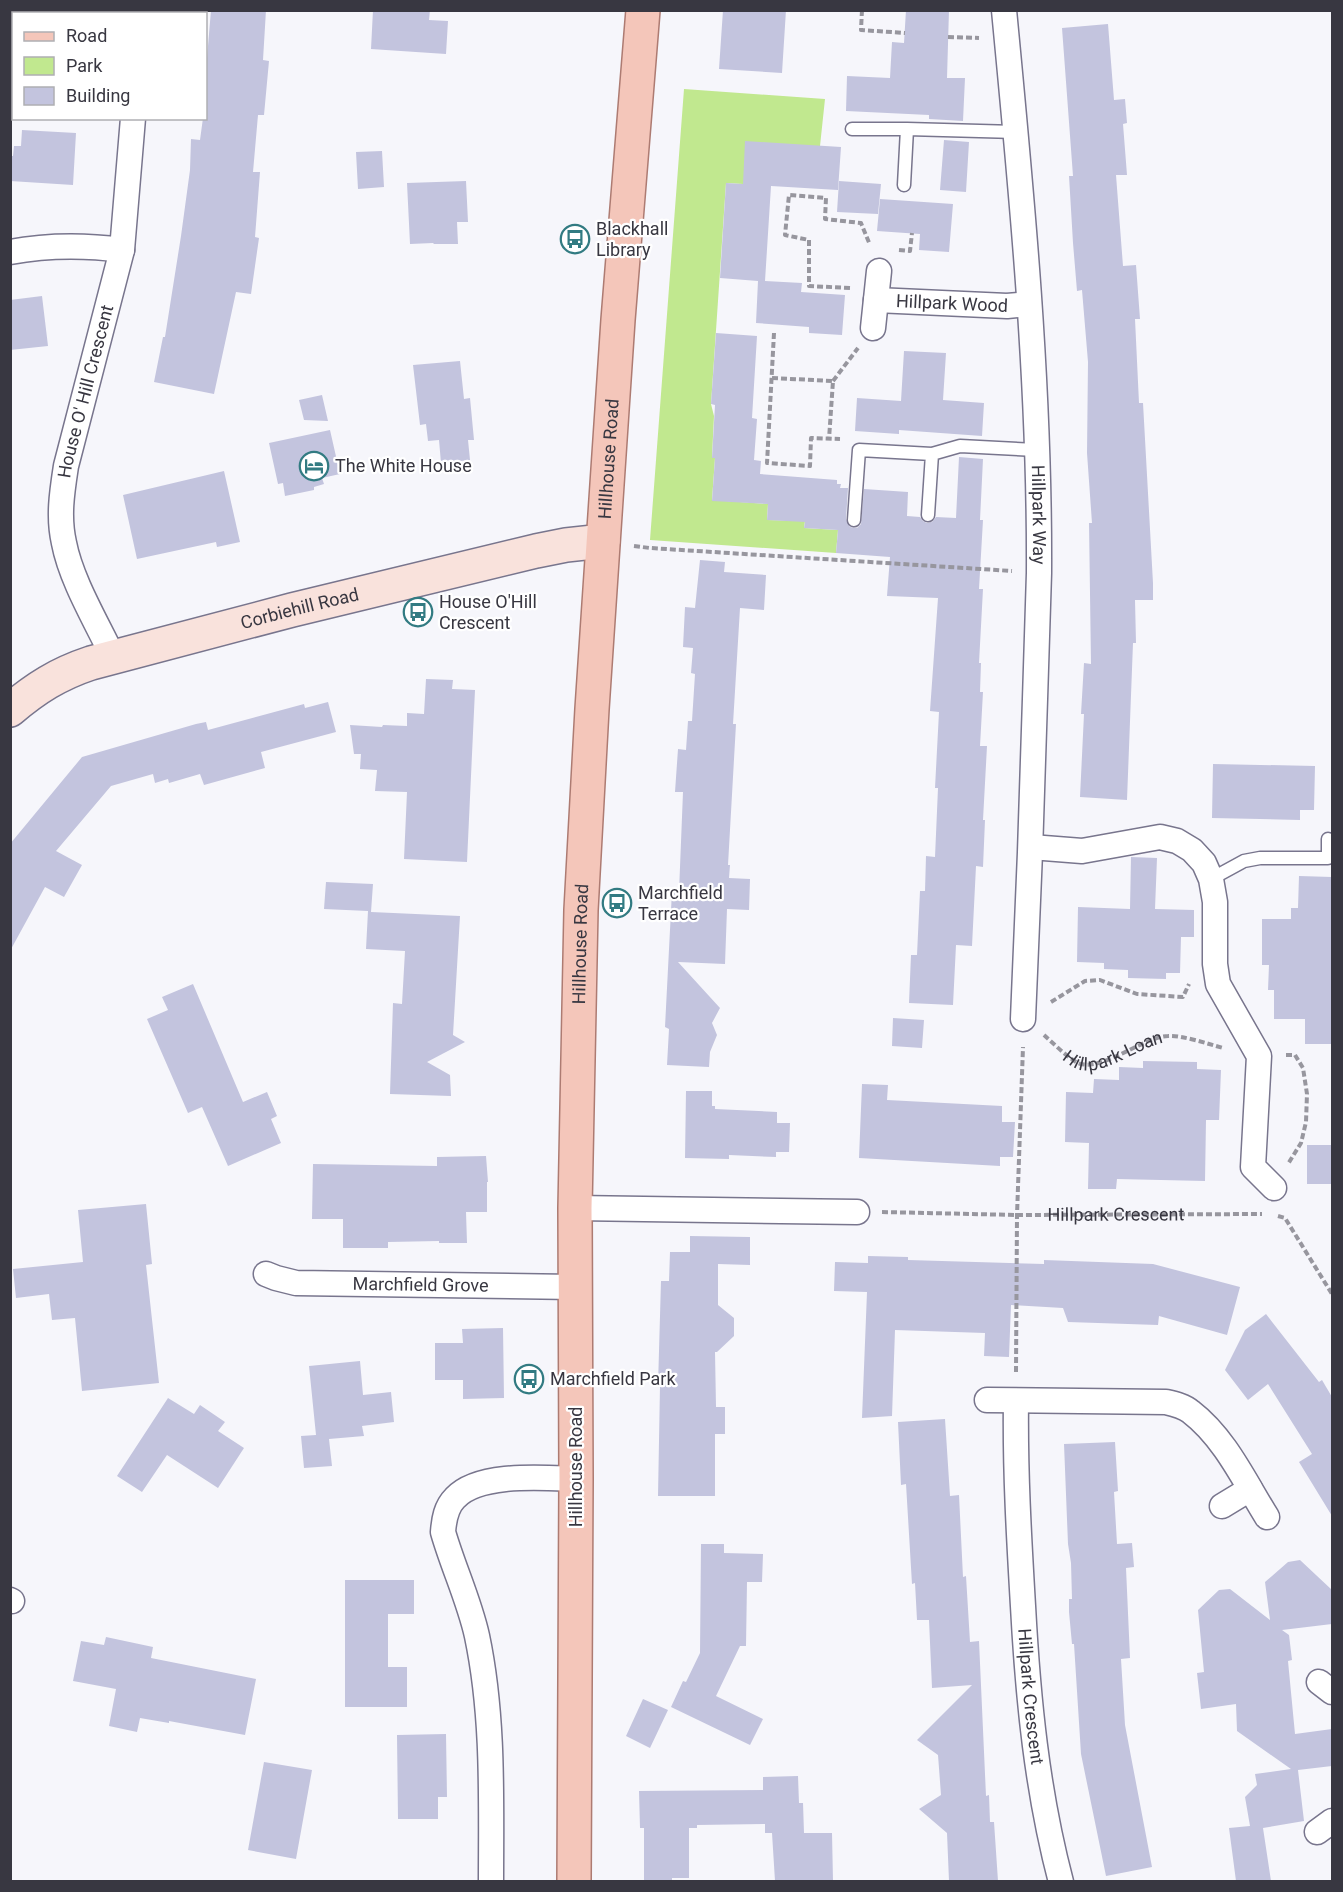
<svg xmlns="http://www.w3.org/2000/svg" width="1343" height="1892" font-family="Roboto,sans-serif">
<rect width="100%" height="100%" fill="#f6f6fb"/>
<path fill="#c1e88f" d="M684 89 825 99 820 146 743 184 726 183 711 404 714 416 712 457 715 458 712 500 768 504 767 520 805 521 804 528 838 530 836 553 650 540Z"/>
<path fill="#c3c4de" d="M211 10H266L263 60 269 61 264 115H258L253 172H260L255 237 259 238 251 294 236 292 214 394 154 382 163 337H165L181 236 190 170 191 139 200 140 203 118H206V70Z
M373 10H430L429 20 448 21 446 54 371 49Z
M723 10H786L782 73 719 69Z
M906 10H949L947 78H965L963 121 929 119V115L846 111 847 76 890 78 892 42 904 43Z
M1108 24 1114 100 1125 99 1127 123 1123 124 1127 175H1116L1123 266 1136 265 1140 319H1135L1139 403H1143L1153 583V600H1135L1136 643H1133L1127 800 1080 797 1084 714H1081L1084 663 1091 664 1089 523H1092L1087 453 1088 362 1082 290 1077 291 1073 243 1069 176H1073L1062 28Z
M22 130 76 133 73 185 10 181V156H13L14 146H21Z
M944 140 969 142 966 192 940 190Z
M745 141 841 147 838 190 771 186 765 281 802 283 801 292 845 295 842 335 809 333V327L756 323 758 281 720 278 726 183 743 184Z
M382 151 384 187 358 189 356 152Z
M466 181 468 222H457L458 244H434L433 243 410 244 407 183Z
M839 181 881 184 878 214 837 212Z
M880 199 953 204 949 252 919 250 920 234 877 231Z
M42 296 48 346 10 350V300Z
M716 333 757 336 752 418 757 419 754 460 761 461 760 474 837 480V484H841L840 488H848L846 519 850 527 857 528 861 524 864 489 908 492 907 516 920 517 923 521 927 523 932 522 936 517 956 518 959 457 983 459 980 520H983L979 589H983L979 663H981L980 692H983L980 746H987L983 820H985L983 867 976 866 972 946 956 945 953 1005 909 1003 911 955H917L920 891H925L926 856 935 857 938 788H935L939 712 930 711 938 598 887 596 890 557 836 553 838 530 804 528 805 522 767 520 768 504 712 501 715 458H712L715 405 711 404Z
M904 351 946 353 943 400 984 403 982 436 899 430V434L855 431 857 398 901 401Z
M460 361 464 399 470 398 474 440H468L470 460 441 463 439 440 428 441 426 424 420 425 413 365Z
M322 395 328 421 304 420 299 400Z
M330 430 340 474 322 478 324 484 314 487V490L285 496 283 483 278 484 269 443Z
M224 471 240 542 217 547 216 542 137 559 123 495Z
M700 560 725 562 724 572 766 575 764 610 740 608 733 724H736L728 865H730L729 878 750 879 749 910 727 909 725 964 678 962 720 1008 712 1023 717 1035 710 1052 709 1067 667 1065 669 1029 665 1027 672 891 679 892 683 792H675L678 749 686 750 688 721H692L695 674 691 673 693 648 683 647 685 607 695 608Z
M426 679 453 680 452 689 475 690 467 862 404 859 407 792 375 791 377 770 360 769 361 754H354L350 725 382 727 383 725 407 726V713L424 714Z
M328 702 336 732 261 752 265 768 204 785 200 774 169 783 168 779 155 783 153 774 111 786 56 851 82 865 64 897 45 887 10 951V844L82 757 196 724 206 722 208 730 304 704 305 708Z
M1213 764 1315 766 1314 810H1300V820L1212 818Z
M1131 857 1157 858 1155 909 1194 910V937H1181L1180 973H1166V979L1128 978V970L1104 969V963L1077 962 1078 907 1130 909Z
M1299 876 1332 877V1044H1305V1019H1274V990H1268L1269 965H1262V919H1291V908H1298Z
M326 882 373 884 371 912 460 916 453 1035 465 1042 427 1062 450 1075 451 1096 390 1094 393 1003 402 1004 405 951 366 949 368 911 324 909Z
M193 984 243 1102 267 1092 277 1116 271 1119 281 1143 228 1166 202 1107 188 1113 147 1019 168 1010 162 997Z
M893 1018 924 1020 922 1048 892 1046Z
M1143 1061 1197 1062V1069L1221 1070 1219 1120H1206L1205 1181 1117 1179 1116 1189H1088L1089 1143 1065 1142 1066 1092 1093 1093 1094 1079 1119 1080V1067L1143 1068Z
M862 1084 888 1085 887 1100 1002 1106V1122H1015L1013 1157H1000V1166L859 1158Z
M686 1091H712V1106H715V1109L777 1112V1123H790L789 1152H776V1157L729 1155V1159L685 1158Z
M1307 1145H1332V1184H1307Z
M486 1156 488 1182H487V1212H466L467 1243H439V1241L388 1242V1248H343V1219H312L313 1164 437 1166V1157Z
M146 1204 152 1264 146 1265 159 1383 82 1391 75 1318 52 1320 49 1294 16 1298 13 1269 83 1262 78 1210Z
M690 1236 750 1237V1265L718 1264V1305L734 1318V1336L717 1352H715L716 1407H725V1434H715V1496H658L660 1386H658L661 1281H669L670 1252H690Z
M868 1256 908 1257V1260L1044 1264V1260L1153 1264 1240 1287 1227 1335 1159 1316 1158 1325 1068 1322 1063 1308 1011 1305 1009 1357 984 1356 985 1333 895 1330 892 1416 862 1418 867 1292 834 1291 835 1262 868 1263Z
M1266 1314 1319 1382 1322 1380 1332 1397V1516L1299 1462 1312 1454 1268 1384 1248 1400 1225 1370 1245 1330Z
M503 1328 504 1398 463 1399V1380H435V1343H463L462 1329Z
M360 1361 363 1395 391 1392 394 1422 362 1426 364 1436 329 1439 332 1466 304 1468 301 1436 316 1435 309 1366Z
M168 1398 194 1414 200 1405 225 1422 218 1431 244 1448 218 1488 167 1455 142 1492 117 1476Z
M945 1419 950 1496 959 1495 963 1577 966 1576 970 1642 979 1641 986 1796 989 1795 990 1822H994L998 1881H949L947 1833 919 1809 941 1795 938 1755 917 1740 972 1685 932 1688 929 1620H917L915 1583 912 1584 906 1484 901 1485 898 1422Z
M1115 1442 1118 1491 1114 1492 1117 1544 1132 1543 1134 1567 1126 1568 1130 1658 1121 1659 1125 1725 1152 1867 1106 1876 1081 1754 1074 1644H1072L1069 1612V1599H1072L1071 1563 1068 1544 1064 1444Z
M701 1544H724V1553L763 1554 762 1582H747L746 1646H740L716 1696 763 1719 750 1745 671 1707 683 1681 686 1682 700 1653Z
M1300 1560 1332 1590V1624L1282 1630 1289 1635 1292 1660 1288 1661 1295 1734 1332 1729V1766L1298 1770 1304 1821 1263 1828 1271 1881H1236L1229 1828 1250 1826 1245 1797 1257 1785 1255 1774 1291 1769 1237 1731 1236 1704 1201 1709 1197 1673 1204 1672 1198 1610 1219 1590 1230 1589 1270 1620 1265 1582 1288 1562Z
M345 1580H414V1614H388V1667H407V1707H345Z
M106 1637 153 1647 151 1658 256 1679 245 1735 169 1721V1723L140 1718 137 1732 109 1726 116 1689 73 1681 81 1641 104 1645Z
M643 1699 668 1710 650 1748 626 1736Z
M446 1734 447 1797H438V1819H398L397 1735Z
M264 1762 312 1770 296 1859 248 1850Z
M798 1776 799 1803H803L804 1833H832L833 1881H775L772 1833H765V1824L697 1825V1828H689V1878H672V1881H644V1828H640L639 1791 763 1790V1777Z"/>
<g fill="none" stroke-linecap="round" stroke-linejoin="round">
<g stroke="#78758d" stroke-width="15">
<path id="lane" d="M852 129H907
M904 185 907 129 1016 132
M928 515 932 454
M854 520 859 450 932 454 960 446 1036 450
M1211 879 1244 861 1260 858H1328V839"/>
</g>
<g stroke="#78758d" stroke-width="27">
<g id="street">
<path id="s3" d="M1004 10C1022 197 1040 385 1039 573 1038 615 1036 657 1035 699 1032 806 1028 912 1023 1019"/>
<path d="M142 14 143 10"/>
<path d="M10 252C48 245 84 245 122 250"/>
<path id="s4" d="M876 300 1007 306 1029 304"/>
<path d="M873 328 879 271"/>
<path id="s5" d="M113 657C97 623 71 580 64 543 58 517 62 492 66 466L122 250 133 118"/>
<path d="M1031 847 1082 851 1160 837 1177 841 1192 850 1204 863 1211 879 1215 902V964L1218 984 1259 1056 1253 1167 1274 1188"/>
<path d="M575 1208 857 1212"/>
<path id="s6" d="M266 1274 276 1278 296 1283 575 1287"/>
<path d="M987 1400 1166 1402C1175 1404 1184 1406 1191 1412 1225 1438 1245 1482 1267 1517"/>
<path id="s7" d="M1016 1401C1015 1470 1019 1538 1023 1606 1028 1699 1037 1791 1061 1882"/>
<path d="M1222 1506 1250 1489"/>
<path d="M10 1600 12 1601"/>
<path d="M1319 1682 1332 1692"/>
<path d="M1317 1832 1332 1821"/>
<path d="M491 1882C491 1800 494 1717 477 1636 469 1600 453 1567 443 1532 444 1519 446 1507 455 1498 479 1472 544 1478 576 1479"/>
</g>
</g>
<g stroke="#78758d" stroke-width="36">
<g id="secondary">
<path id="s8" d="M10 710C36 688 58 674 91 663L292 610 536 551 566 545 603 541"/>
</g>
</g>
<g stroke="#ad7b72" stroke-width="36">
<g id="primary">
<path id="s9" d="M574 1882 576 1479 575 1208 581 910 592 709 618 320 643 10"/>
</g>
</g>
<g stroke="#97969e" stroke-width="4" stroke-dasharray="6 3" stroke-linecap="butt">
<path d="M862 10 861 30 905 33"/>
<path d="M948 37 979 38"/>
<path d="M899 250 910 251 912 233"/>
<path d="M850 288 809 286V240L785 235 789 195 826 198 825 219 861 223 870 245"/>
<path d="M774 333 767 463 810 466 811 438 840 439"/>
<path d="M772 378 833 381 829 439"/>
<path d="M833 381 858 348"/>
<path d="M634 546 650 548 1012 571"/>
<path d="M1051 1002 1085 981 1100 980 1137 994 1183 997 1189 984"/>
<path id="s1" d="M1044 1035C1054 1044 1065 1055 1076 1062 1098 1075 1142 1037 1168 1036 1181 1035 1209 1044 1223 1048"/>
<path d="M1286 1055H1295L1303 1068 1307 1094 1306 1122 1301 1143 1288 1164"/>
<path id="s2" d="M882 1212 1017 1215 1262 1214"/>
<path d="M1278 1216 1285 1218 1332 1294"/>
<path d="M1016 1372 1017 1215 1023 1047"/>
</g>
<use href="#lane" stroke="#fff" stroke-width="12"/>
<use href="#street" stroke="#fff" stroke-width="24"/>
<use href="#secondary" stroke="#f9e2dc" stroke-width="33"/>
<use href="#primary" stroke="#f4c6ba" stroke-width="33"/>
</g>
<defs>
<g id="bus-ring" transform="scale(1.5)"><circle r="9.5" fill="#fff" stroke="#327b82" stroke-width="1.5"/><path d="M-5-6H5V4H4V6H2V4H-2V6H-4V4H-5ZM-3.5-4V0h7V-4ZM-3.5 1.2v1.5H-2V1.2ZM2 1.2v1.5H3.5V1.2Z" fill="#327b82"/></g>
<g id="hotel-ring" transform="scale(1.5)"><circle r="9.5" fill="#fff" stroke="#327b82" stroke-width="1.5"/><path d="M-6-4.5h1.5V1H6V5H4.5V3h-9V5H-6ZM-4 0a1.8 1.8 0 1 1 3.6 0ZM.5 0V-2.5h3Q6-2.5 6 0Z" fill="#327b82"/></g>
</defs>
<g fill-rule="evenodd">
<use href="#bus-ring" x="575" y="239"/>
<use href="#hotel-ring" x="314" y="466"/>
<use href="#bus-ring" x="418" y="612"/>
<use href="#bus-ring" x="617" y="903"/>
<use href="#bus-ring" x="529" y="1379"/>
</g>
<g text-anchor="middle" stroke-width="4.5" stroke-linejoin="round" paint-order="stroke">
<g font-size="18" fill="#383741" stroke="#fff" text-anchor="start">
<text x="596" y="235">Blackhall<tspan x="596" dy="21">Library</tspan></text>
<text x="335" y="472">The White House</text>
<text x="439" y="608">House O'Hill<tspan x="439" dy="21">Crescent</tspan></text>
<text x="638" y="899">Marchfield<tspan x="638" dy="21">Terrace</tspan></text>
<text x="550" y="1385">Marchfield Park</text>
</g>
<g font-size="18" fill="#383741" stroke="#fff">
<text dy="6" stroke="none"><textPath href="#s4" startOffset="76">Hillpark Wood</textPath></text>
<text dy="6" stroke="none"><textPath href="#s5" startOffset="279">House O' Hill Crescent</textPath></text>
<text dy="6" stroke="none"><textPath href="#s9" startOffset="1424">Hillhouse Road</textPath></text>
<text dy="6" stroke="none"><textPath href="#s3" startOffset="506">Hillpark Way</textPath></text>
<text dy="6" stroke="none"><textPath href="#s8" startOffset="310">Corbiehill Road</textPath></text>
<text dy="6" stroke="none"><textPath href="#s9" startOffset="938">Hillhouse Road</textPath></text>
<text dy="6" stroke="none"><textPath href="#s1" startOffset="81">Hillpark Loan</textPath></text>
<text dy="6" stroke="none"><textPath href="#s2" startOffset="234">Hillpark Crescent</textPath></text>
<text dy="6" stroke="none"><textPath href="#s6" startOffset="156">Marchfield Grove</textPath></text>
<text transform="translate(576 1467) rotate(-90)" y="6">Hillhouse Road</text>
<text dy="6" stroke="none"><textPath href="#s7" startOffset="296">Hillpark Crescent</textPath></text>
</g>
</g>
<rect width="1343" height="1892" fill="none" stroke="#383741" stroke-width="24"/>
<rect x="12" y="12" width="195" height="108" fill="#ffffff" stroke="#afafb3" stroke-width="1.5"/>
<rect x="24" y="32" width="30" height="9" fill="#f4c6ba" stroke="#afafb3" stroke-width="1.5"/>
<text x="66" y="42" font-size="18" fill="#383741">Road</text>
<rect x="24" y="57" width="30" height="18" fill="#c1e88f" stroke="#afafb3" stroke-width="1.5"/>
<text x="66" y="72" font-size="18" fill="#383741">Park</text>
<rect x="24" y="87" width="30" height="18" fill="#c3c4de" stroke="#afafb3" stroke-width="1.5"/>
<text x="66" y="102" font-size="18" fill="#383741">Building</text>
</svg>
